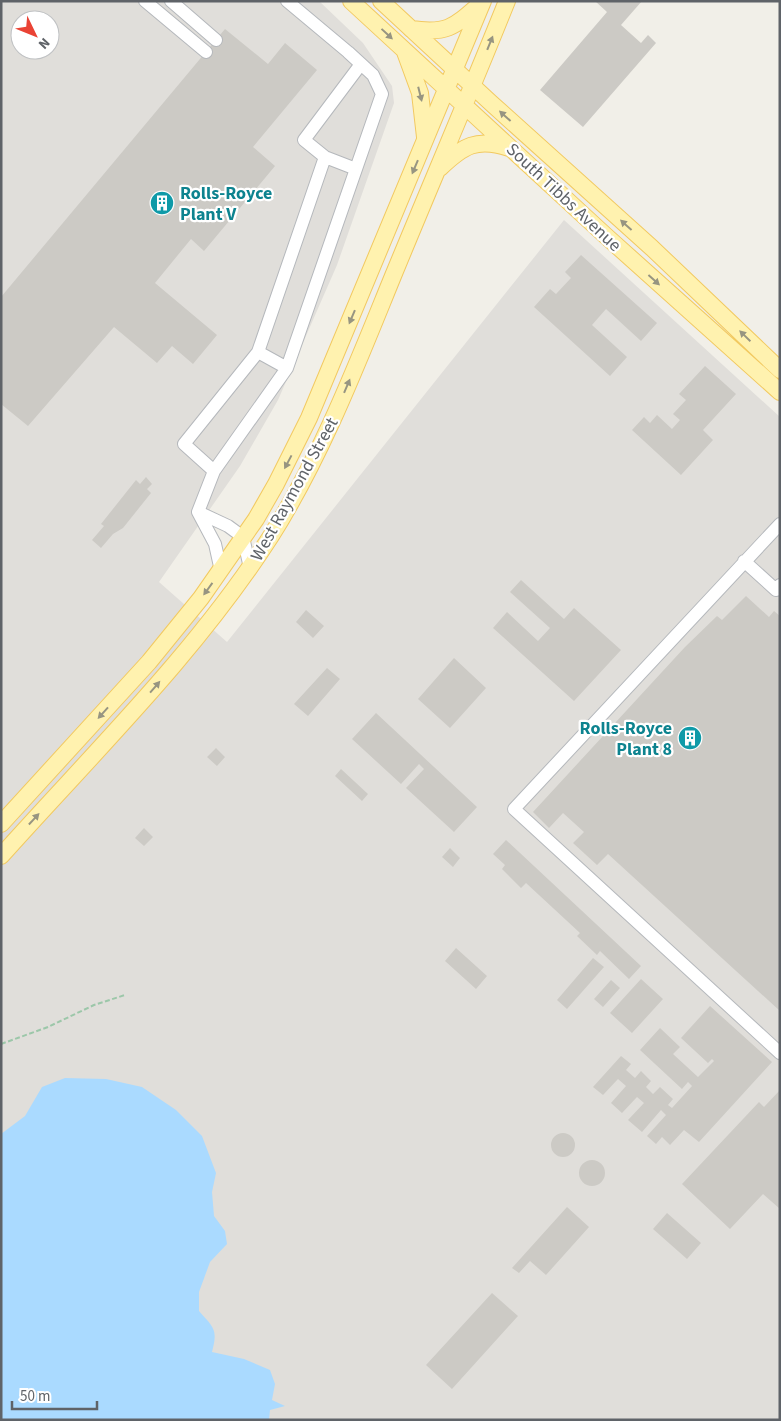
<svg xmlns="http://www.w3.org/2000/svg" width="781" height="1421" font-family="'Source Sans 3',sans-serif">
<rect width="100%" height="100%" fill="#f1efe8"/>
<path fill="#e0deda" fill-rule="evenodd" d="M1 1H319L363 43 392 86 394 103 337 265 278 400 240 466 159 582 227 642 564 220 780 417V1420H1ZM20 20H50V50H20Z"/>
<path fill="#aadaff" d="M65 1078 106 1079 142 1087 176 1110 202 1136 216 1173 212 1192 214 1216 225 1231 227 1244 210 1262 199 1292V1311C214 1328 218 1329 212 1352L244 1359 270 1370 275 1384 272 1400 285 1406 270 1410 269 1420H1V1134L25 1116 42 1087Z"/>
<path fill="#cccac5" d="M595 1H642L621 25 641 43 648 35 656 43 583 127 540 90 607 12Z
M225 29 268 64 285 43 317 70 253 147 275 166 204 251 191 239 155 283 217 335 193 364 172 346 157 363 114 327 28 426 1 404V297Z
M581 255 657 323 641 341 606 309 592 325 627 357 610 376 534 307 550 289 556 294 571 278 565 272Z
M705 366 736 394 703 430 713 440 681 475 632 430 644 417 650 423 657 415 672 429 680 420 673 414 686 400 679 394Z
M146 477 152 484 147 489 151 493 123 528 113 534 101 548 92 540 104 526 101 524 136 480 140 484Z
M521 580 564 619 574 608 621 650 574 701 493 628 507 612 538 641 550 628 510 592Z
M746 596 769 617 774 611 780 616V1011L608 854 597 865 573 843 584 832 563 813 549 828 533 812 685 647 717 616 722 620Z
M306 610 324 626 313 638 296 622Z
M454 658 486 688 450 728 418 699Z
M327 668 340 679 308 716 294 704Z
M376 713 477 807 454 832 406 788 424 769 419 764 401 784 352 739Z
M216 748 225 757 217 766 207 757Z
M341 769 368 794 362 801 335 776Z
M144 828 153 837 144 846 135 838Z
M506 840 641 966 629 979 600 951 597 955 577 936 580 933 526 883 521 888 502 869 505 865 493 854Z
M450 848 460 858 453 867 442 857Z
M456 948 487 976 476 989 445 961Z
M593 958 604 967 567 1009 557 1000Z
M641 979 663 999 632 1033 610 1013Z
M611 980 620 988 603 1007 594 999Z
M710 1006 772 1062 699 1142 684 1130 670 1145 662 1137 656 1144 647 1136 666 1115 661 1110 642 1132 628 1120 644 1103 637 1097 622 1113 611 1103 626 1086 618 1079 603 1095 593 1087 621 1056 631 1064 626 1070 635 1078 641 1071 651 1081 646 1087 653 1094 660 1087 673 1099 668 1105 672 1108 692 1086 688 1082 682 1089 640 1050 660 1028 680 1047 673 1054 698 1077 714 1061 712 1059 708 1063 681 1038Z
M780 1090V1209L763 1194 730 1229 682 1184 759 1102 764 1107Z
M551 1145a12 12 0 1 1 24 0a12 12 0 1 1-24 0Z
M579 1173a13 13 0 1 1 26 0a13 13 0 1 1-26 0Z
M567 1207 589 1227 546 1275 530 1261 519 1273 512 1268Z
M667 1213 701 1243 687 1259 653 1229Z
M492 1293 518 1316 452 1389 426 1365Z"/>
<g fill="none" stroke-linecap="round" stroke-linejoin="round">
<g stroke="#b5b8bc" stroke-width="14">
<path id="minor" d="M145 1 206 52
M171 1 216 40
M356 169 325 157 304 140 361 64
M258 352 287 368
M214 471 184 444 258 352 325 157
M198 512 228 526 243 537 250 568
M780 524 514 809 780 1053
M744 561 776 590 780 585
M221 571 215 544 198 512 214 471 287 368 382 94 373 75 348 52 287 1"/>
</g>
<g stroke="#f2c960" stroke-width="18">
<path id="major" d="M351 1 606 236 780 392
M381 1 491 103 652 248 780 370
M411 29C446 34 453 28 479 5
M405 52 420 93 425 137
M440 168C463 146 477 137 509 148
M1 824 149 662 201 598 256 519 276 484 309 418 483 1
M1 856C94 752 195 654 271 536 322 455 357 364 393 276 431 184 470 93 507 1"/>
</g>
<path stroke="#9cc7a9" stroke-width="2" stroke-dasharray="5 2.5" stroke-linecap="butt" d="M1 1044 48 1027 94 1005 125 995"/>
<use href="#minor" stroke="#fff" stroke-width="12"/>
<use href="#major" stroke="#fff2af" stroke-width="16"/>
</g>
<defs><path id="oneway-solid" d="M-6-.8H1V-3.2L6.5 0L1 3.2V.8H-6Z" transform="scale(1.25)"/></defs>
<g fill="#979581">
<use href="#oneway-solid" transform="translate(387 34) rotate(43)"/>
<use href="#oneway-solid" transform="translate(490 43) rotate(-68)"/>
<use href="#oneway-solid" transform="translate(420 94) rotate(76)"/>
<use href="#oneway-solid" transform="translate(505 116) rotate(-138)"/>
<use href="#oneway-solid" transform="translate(415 167) rotate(113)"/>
<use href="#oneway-solid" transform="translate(626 225) rotate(-138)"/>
<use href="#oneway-solid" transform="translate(654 280) rotate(42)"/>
<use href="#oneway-solid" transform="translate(352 317) rotate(113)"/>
<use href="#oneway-solid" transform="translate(745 336) rotate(-136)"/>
<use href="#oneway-solid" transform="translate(347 386) rotate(-67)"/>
<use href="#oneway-solid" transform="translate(288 462) rotate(118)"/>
<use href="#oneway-solid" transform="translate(208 589) rotate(126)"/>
<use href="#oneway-solid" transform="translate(155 687) rotate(-49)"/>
<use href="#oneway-solid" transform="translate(103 713) rotate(132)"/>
<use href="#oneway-solid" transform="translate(34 819) rotate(-47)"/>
</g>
<defs>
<g id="building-disc" transform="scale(1.25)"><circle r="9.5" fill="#0f9aa8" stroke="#fff"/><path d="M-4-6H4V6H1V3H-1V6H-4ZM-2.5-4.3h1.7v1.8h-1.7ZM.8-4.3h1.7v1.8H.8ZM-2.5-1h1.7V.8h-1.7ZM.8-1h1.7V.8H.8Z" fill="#fff"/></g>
</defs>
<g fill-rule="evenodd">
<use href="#building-disc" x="162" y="203"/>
<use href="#building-disc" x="690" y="738"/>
</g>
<g text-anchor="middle" stroke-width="4.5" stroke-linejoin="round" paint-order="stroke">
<g font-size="18" font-weight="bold" fill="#0d838f" stroke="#fff" text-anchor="start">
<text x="180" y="199">Rolls-Royce<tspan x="180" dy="21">Plant V</tspan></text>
<text x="672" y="734" text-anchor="end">Rolls-Royce<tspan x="672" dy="21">Plant 8</tspan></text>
</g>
<g font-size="18" fill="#5f6368" stroke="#fff">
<text transform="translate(564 197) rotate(43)" y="6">South Tibbs Avenue</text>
<text transform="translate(294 489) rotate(-61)" y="6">West Raymond Street</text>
</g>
</g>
<rect width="781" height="1421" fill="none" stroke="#5f6368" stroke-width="5"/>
<g transform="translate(35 35) rotate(133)"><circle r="24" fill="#ffffff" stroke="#bfc1c3"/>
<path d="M0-4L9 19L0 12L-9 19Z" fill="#ea4335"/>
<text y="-8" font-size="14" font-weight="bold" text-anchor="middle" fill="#5f6368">N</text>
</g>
<path d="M12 1401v8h85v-8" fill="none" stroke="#5f6368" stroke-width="2.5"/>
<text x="20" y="1401" font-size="15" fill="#5f6368" stroke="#ffffff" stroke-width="4" paint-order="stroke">50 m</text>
</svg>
